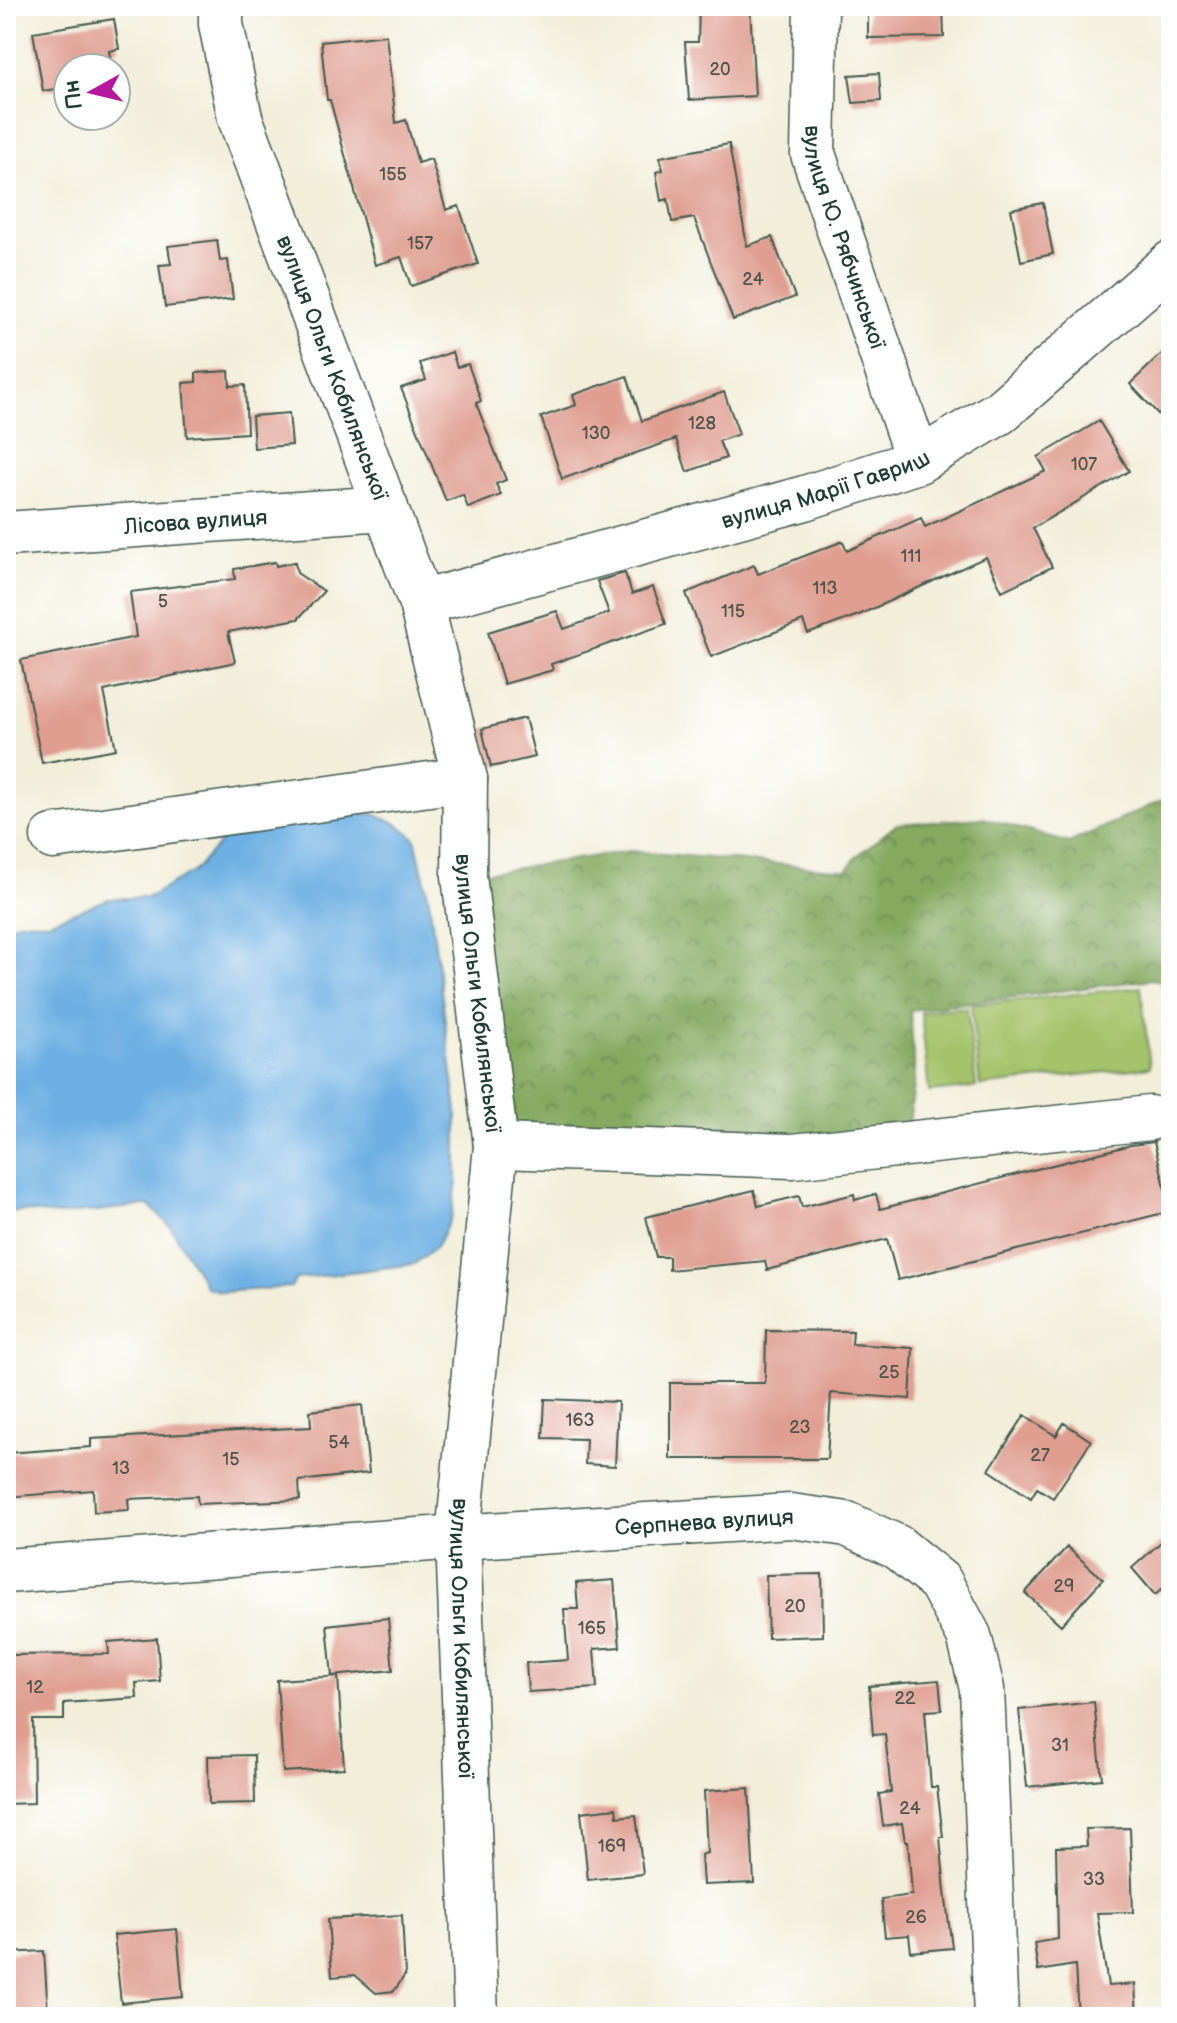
<svg xmlns="http://www.w3.org/2000/svg" width="1177" height="2023" font-family="'Balsamiq Sans',sans-serif">
<defs>
<pattern id="forest-crowns" width="20" height="18" patternUnits="userSpaceOnUse" patternTransform="scale(2)"><rect width="20" height="18" fill="#84a95f"/><path d="M2 6a3 3 0 1 1 6 0M12 15a3 3 0 1 1 6 0" fill="none" stroke="#6b8b4f"/></pattern>
</defs>
<rect width="100%" height="100%" fill="#fff"/>
<filter id="ink" filterUnits="userSpaceOnUse"><feTurbulence type="fractalNoise" baseFrequency=".0125" numOctaves="2"/><feDisplacementMap in="SourceGraphic" scale="16" xChannelSelector="R" yChannelSelector="G"/><feConvolveMatrix kernelMatrix="1 2 1 2 8 2 1 2 1" color-interpolation-filters="sRGB"/></filter>
<filter id="wash" filterUnits="userSpaceOnUse"><feTurbulence type="fractalNoise" baseFrequency=".006" numOctaves="4" result="noise"/><feDisplacementMap in="SourceGraphic" scale="32" xChannelSelector="R" yChannelSelector="G"/><feGaussianBlur stdDeviation="1.8" result="paint"/><feColorMatrix in="noise" values="0 0 0 0 0 0 0 0 0 0 0 0 0 0 0 0 0 1.4 0 .05"/><feComposite in="paint" operator="in"/></filter>
<g filter="url(#wash)">
<rect width="100%" height="100%" fill="#f2eeda"/>
<path fill="url(#forest-crowns)" stroke="#52734a" stroke-width="2" d="M1171 796V987L1153 979 910 1010 915 1078 909 1123 793 1156 496 1146 464 876 630 851 847 870 857 856 897 824 984 818 1069 843Z"/>
<path fill="#a5c36b" stroke="#628050" stroke-width="2" d="M1141 987 1150 1067 980 1086 971 1005Z
M967 1007 976 1087 929 1092 921 1012Z"/>
<path fill="#6eb0e3" stroke="#46768c" stroke-width="2" d="M271 814H374L396 823 415 838 429 900 457 1111V1182L451 1218 436 1247 414 1264 296 1279 291 1287 222 1292 206 1287 171 1227 149 1205 60 1215 19 1211 6 1213V928L20 921 48 922 109 899 149 897 194 871 227 835Z"/>
<g id="blocks">
<path fill="#df9e90" d="M699 6H750L755 96 689 100 685 42H698Z
M868 6H943L944 37 868 38Z
M114 19 119 49 109 51 112 68H68V87L43 91 33 32Z
M386 35 396 123 406 120 418 163 431 159 446 210 459 206 478 264 411 286 401 257 375 265 330 100H327L321 42Z
M879 73 881 101 853 103 849 75Z
M729 144 747 246 772 237 795 297 733 320 694 218 672 222 668 199 661 201 656 172 663 170 660 157Z
M1043 203 1053 254 1021 261 1011 209Z
M217 240 220 261 228 260 233 299 165 307 159 265 171 264 168 246Z
M1171 345V428L1130 384Z
M452 352 457 367 468 364 481 401 476 403 506 480 496 484 501 495 468 508 463 495 446 501 401 388 426 380 420 363Z
M229 371 230 386 245 385 247 433 187 437 183 383 196 382V373Z
M627 376 642 421 724 392 739 434 719 441 726 458 687 472 676 439 562 479 541 417 576 405 573 395Z
M289 413 292 445 254 448 252 416Z
M1099 421 1129 471 1033 528 1052 567 1002 591 986 557 861 614 808 634 803 621 711 657 686 593 754 565 758 574 843 541 847 551 921 518 925 527 1046 471 1038 457Z
M275 562 276 566 295 562 297 573 324 591 298 619 228 632 235 662 104 691 116 749 42 763 21 660 136 637 130 592 235 579 234 569Z
M625 573 632 594 653 587 666 624 551 664 553 670 504 684 488 632 557 611 564 629 609 613 597 581Z
M525 718 535 757 491 767 482 729Z
M1154 1142 1171 1211 898 1280 887 1239 767 1270 765 1261 669 1270V1257H656L646 1217 754 1190 758 1206 799 1196 802 1207 854 1194 855 1200 876 1194 880 1209 1131 1145Z
M766 1330 853 1331 852 1344 913 1348 910 1399 831 1393 827 1459H670V1383H765Z
M545 1399 618 1402 615 1466 585 1464 586 1439 543 1438Z
M362 1405 369 1473 299 1481 300 1500 198 1504 197 1496 128 1499 129 1510 94 1512 93 1490 6 1497V1453L91 1447V1439L311 1427 310 1411Z
M1025 1415 1056 1436 1064 1423 1091 1441 1053 1498 1037 1488 1031 1498 989 1470Z
M1171 1533V1581L1155 1595 1132 1568Z
M1067 1547 1103 1579 1061 1625 1025 1593Z
M822 1574 823 1636 768 1638 766 1575Z
M614 1580 620 1647 594 1649 597 1688 528 1692 526 1663 568 1660 564 1609H578L576 1583Z
M388 1618 393 1670 332 1676 327 1625Z
M157 1638 160 1681 136 1683 137 1698 64 1703V1720H33L34 1803 6 1804V1655L109 1654 108 1642Z
M338 1676 344 1768 283 1772 277 1680Z
M939 1680 942 1710 925 1711 931 1787H937L943 1837H940L945 1892 952 1948 911 1952 909 1935 885 1937 881 1899 912 1895 908 1841H905L902 1823 883 1826 879 1794 891 1792 885 1734 873 1735 869 1686Z
M1094 1702 1102 1779 1027 1787 1019 1710Z
M254 1755 255 1803 209 1804 208 1756Z
M749 1788 754 1883 703 1885 701 1855 707 1853 704 1791Z
M616 1808 617 1817 636 1815 643 1874 588 1880 581 1812Z
M1130 1828 1133 1912 1097 1913 1108 1986 1135 1984 1137 2017H1078L1075 1965 1038 1971 1034 1943 1058 1939 1056 1847 1087 1846 1086 1829Z
M402 1915 405 1975 394 1991 376 1993 355 1975 332 1977 328 1919Z
M177 1929 183 1997 121 2003 114 1935Z
M44 1951 48 2013 6 2016V1953Z"/>
</g>
</g>
<g filter="url(#ink)">
<use href="#blocks" fill-opacity="0" stroke="#3f584d" stroke-width="2"/>
<g fill="none" stroke-linecap="round" stroke-linejoin="round">
<g stroke="#3f584d" stroke-width="47">
<g id="minor">
<path id="s1" d="M221 6V24L240 118 421 603 465 779 464 876 496 1146 458 1537 476 2017"/>
<path id="s2" d="M816 6 813 154 918 461"/>
<path id="s3" d="M6 534 386 508"/>
<path id="s4" d="M421 603 805 498 918 461 1000 412 1171 263"/>
<path d="M53 837 465 779"/>
<path d="M496 1146 793 1156 1150 1118"/>
<path id="s5" d="M6 1571 458 1537 791 1516 847 1524 897 1547 940 1582 969 1636 982 1689 996 2017"/>
</g>
</g>
<use href="#minor" stroke="#fff" stroke-width="44"/>
</g>
</g>
<g text-anchor="middle" stroke-width="8" stroke-linejoin="round" paint-order="stroke">
<g font-size="18" fill="#4f554b">
<text x="720" y="75">20</text>
<text x="393" y="180">155</text>
<text x="420" y="249">157</text>
<text x="753" y="285">24</text>
<text x="702" y="429">128</text>
<text x="596" y="439">130</text>
<text x="1084" y="470">107</text>
<text x="911" y="562">111</text>
<text x="825" y="594">113</text>
<text x="163" y="607">5</text>
<text x="733" y="617">115</text>
<text x="889" y="1378">25</text>
<text x="580" y="1426">163</text>
<text x="800" y="1433">23</text>
<text x="339" y="1448">54</text>
<text x="1040" y="1461">27</text>
<text x="231" y="1465">15</text>
<text x="121" y="1474">13</text>
<text x="1064" y="1592">29</text>
<text x="795" y="1612">20</text>
<text x="592" y="1634">165</text>
<text x="35" y="1693">12</text>
<text x="905" y="1704">22</text>
<text x="1060" y="1751">31</text>
<text x="910" y="1814">24</text>
<text x="612" y="1852">169</text>
<text x="1094" y="1885">33</text>
<text x="916" y="1923">26</text>
</g>
<g font-size="22" fill="#1f3d34" stroke="#fff">
<text dy="8" stroke="none"><textPath href="#s2" startOffset="236">вулиця Ю. Рябчинської</textPath></text>
<text dy="8" stroke="none"><textPath href="#s1" startOffset="380">вулиця Ольги Кобилянської</textPath></text>
<text dy="8" stroke="none"><textPath href="#s4" startOffset="420">вулиця Марії Гавриш</textPath></text>
<text dy="8" stroke="none"><textPath href="#s3" startOffset="190">Лісова вулиця</textPath></text>
<text dy="8" stroke="none"><textPath href="#s1" startOffset="1028">вулиця Ольги Кобилянської</textPath></text>
<text dy="8" stroke="none"><textPath href="#s5" startOffset="700">Серпнева вулиця</textPath></text>
<text dy="8" stroke="none"><textPath href="#s1" startOffset="1676">вулиця Ольги Кобилянської</textPath></text>
</g>
</g>
<rect width="1177" height="2023" fill="none" stroke="#fff" stroke-width="32"/>
<g transform="translate(92 92) rotate(262)"><circle r="38" fill="#ffffff" stroke="#a5b1ae" stroke-width="2"/>
<path d="M0-6L14 30L0 20L-14 30Z" fill="#b5179e"/>
<text y="-12" font-size="22" font-weight="bold" text-anchor="middle" fill="#1f3d34">Пн</text>
</g>
</svg>
